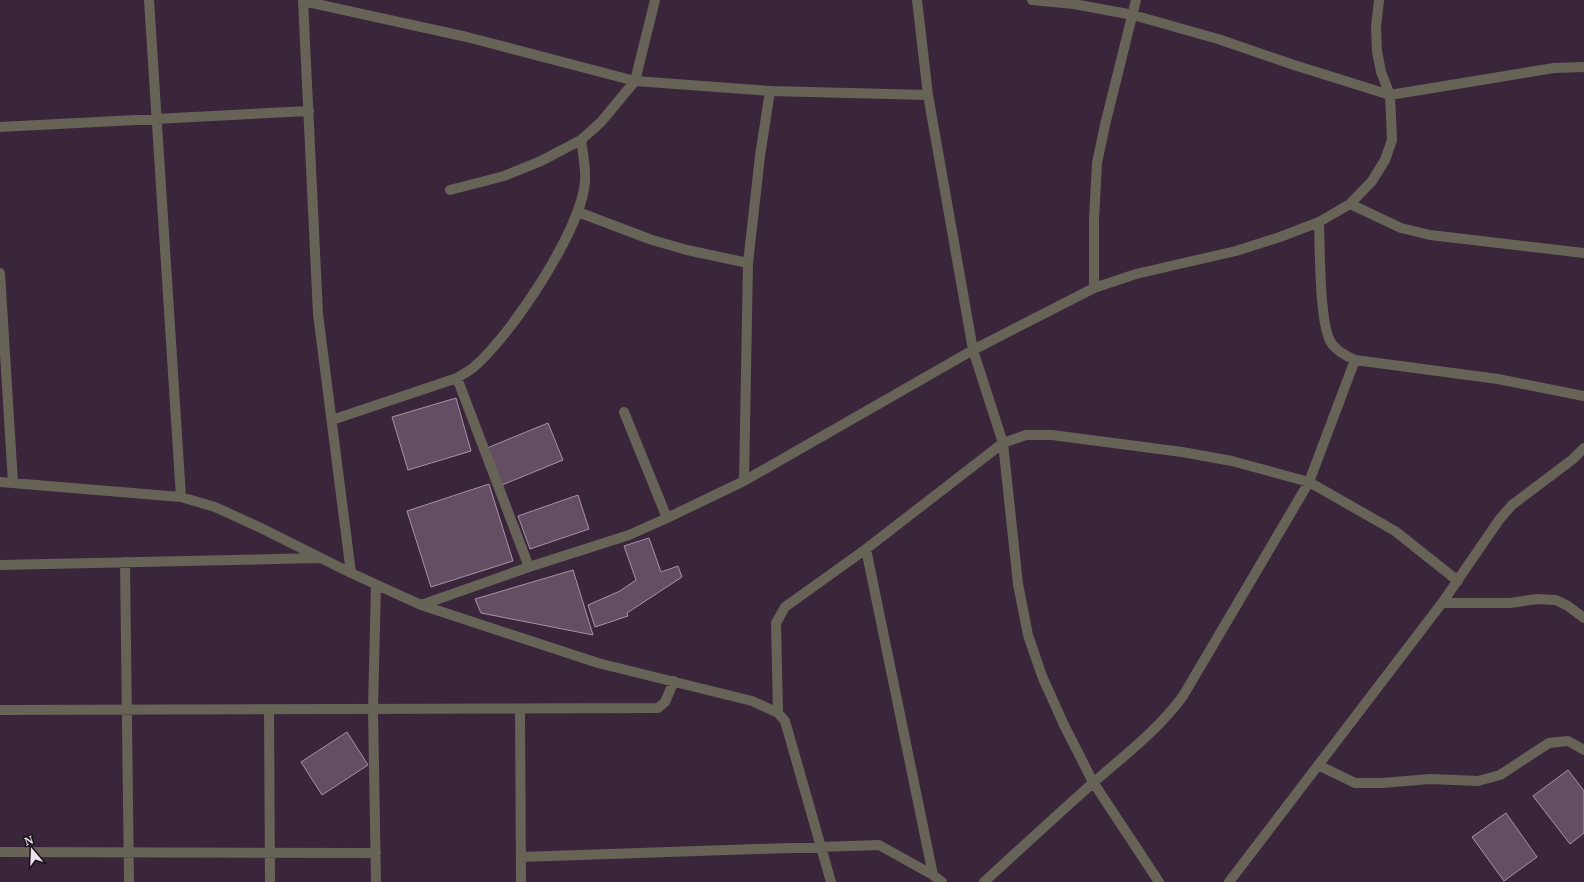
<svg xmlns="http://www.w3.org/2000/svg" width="1584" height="882" font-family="'Noto Serif',serif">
<rect width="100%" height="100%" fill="#39263a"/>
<path fill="#634e64" stroke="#a992a9" d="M456 398 471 451 408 470 392 417Z
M548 423 563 460 502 485 487 448Z
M489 484 513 561 431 587 407 511Z
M578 495 589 529 530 549 518 516Z
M649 538 661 572 678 566 682 577 627 613 628 616 595 627 588 605 620 591 636 580 624 546Z
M573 570 593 635 481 613 475 599Z
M347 732 368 765 322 795 301 762Z
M1568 770 1584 791V833L1570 844 1533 796Z
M1506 813 1537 857 1504 881 1472 837Z"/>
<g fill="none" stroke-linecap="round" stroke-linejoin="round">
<path stroke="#676357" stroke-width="10" d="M149 0 181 497
M303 0 318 314 351 573
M917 0 928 95 973 350 1003 443 1018 584 1028 635 1042 676 1064 725 1093 782 1159 882
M1032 0 1074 4 1133 15 1218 39 1294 65 1390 95 1554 68 1584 67
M303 1 467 37 635 81 770 91 928 95
M0 127 309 111
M450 190 504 176 541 161 581 140 601 122 635 81 655 0
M1350 204 1401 228 1430 235 1584 253
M578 212 652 240 687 250 748 263
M1319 222C1320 247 1319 327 1332 344 1338 352 1346 356 1355 360L1498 379 1584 396
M0 273 13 483
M1094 288V219L1097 163 1105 125 1136 0
M457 378 529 567
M624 412 667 518
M332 420 457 378C463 374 470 371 475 366 512 334 581 230 585 182 586 168 583 154 581 140
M744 481 748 263 760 156 770 91
M0 482 181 497 215 507 263 529 351 573 421 605 598 663 752 701 778 713 785 721 831 882
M866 549 933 875
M125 562 129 882
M0 565 320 558
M376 585 373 709 376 882
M1442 603H1510L1537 599 1556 600 1568 606 1584 618
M421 605 529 567 629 535 667 518 744 481 973 350 1094 288 1136 274 1236 251 1280 237 1319 222 1350 204 1372 181 1385 160 1392 140 1390 95 1381 72 1377 51 1376 27 1379 0
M269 709 270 882
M520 709 521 882
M0 710 658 708 665 702 674 681
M778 713 776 623 785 607 866 549 1003 443 1026 435H1052L1182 452 1232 461 1309 482 1395 531 1458 581
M1318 765 1355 783H1382L1430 779 1478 781 1500 775 1549 743 1568 741 1584 750
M0 852 376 853
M521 857 879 845 933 875 942 882
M984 882C1020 849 1057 815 1094 782 1125 755 1158 730 1183 696L1309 482 1355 360
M1229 882 1442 603 1499 520 1512 505 1573 459 1584 448"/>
</g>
<g transform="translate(32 850) rotate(341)" stroke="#1b131b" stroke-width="3" paint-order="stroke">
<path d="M0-3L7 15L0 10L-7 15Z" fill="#eee2ee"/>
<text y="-6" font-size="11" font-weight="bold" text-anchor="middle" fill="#eee2ee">N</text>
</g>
</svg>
